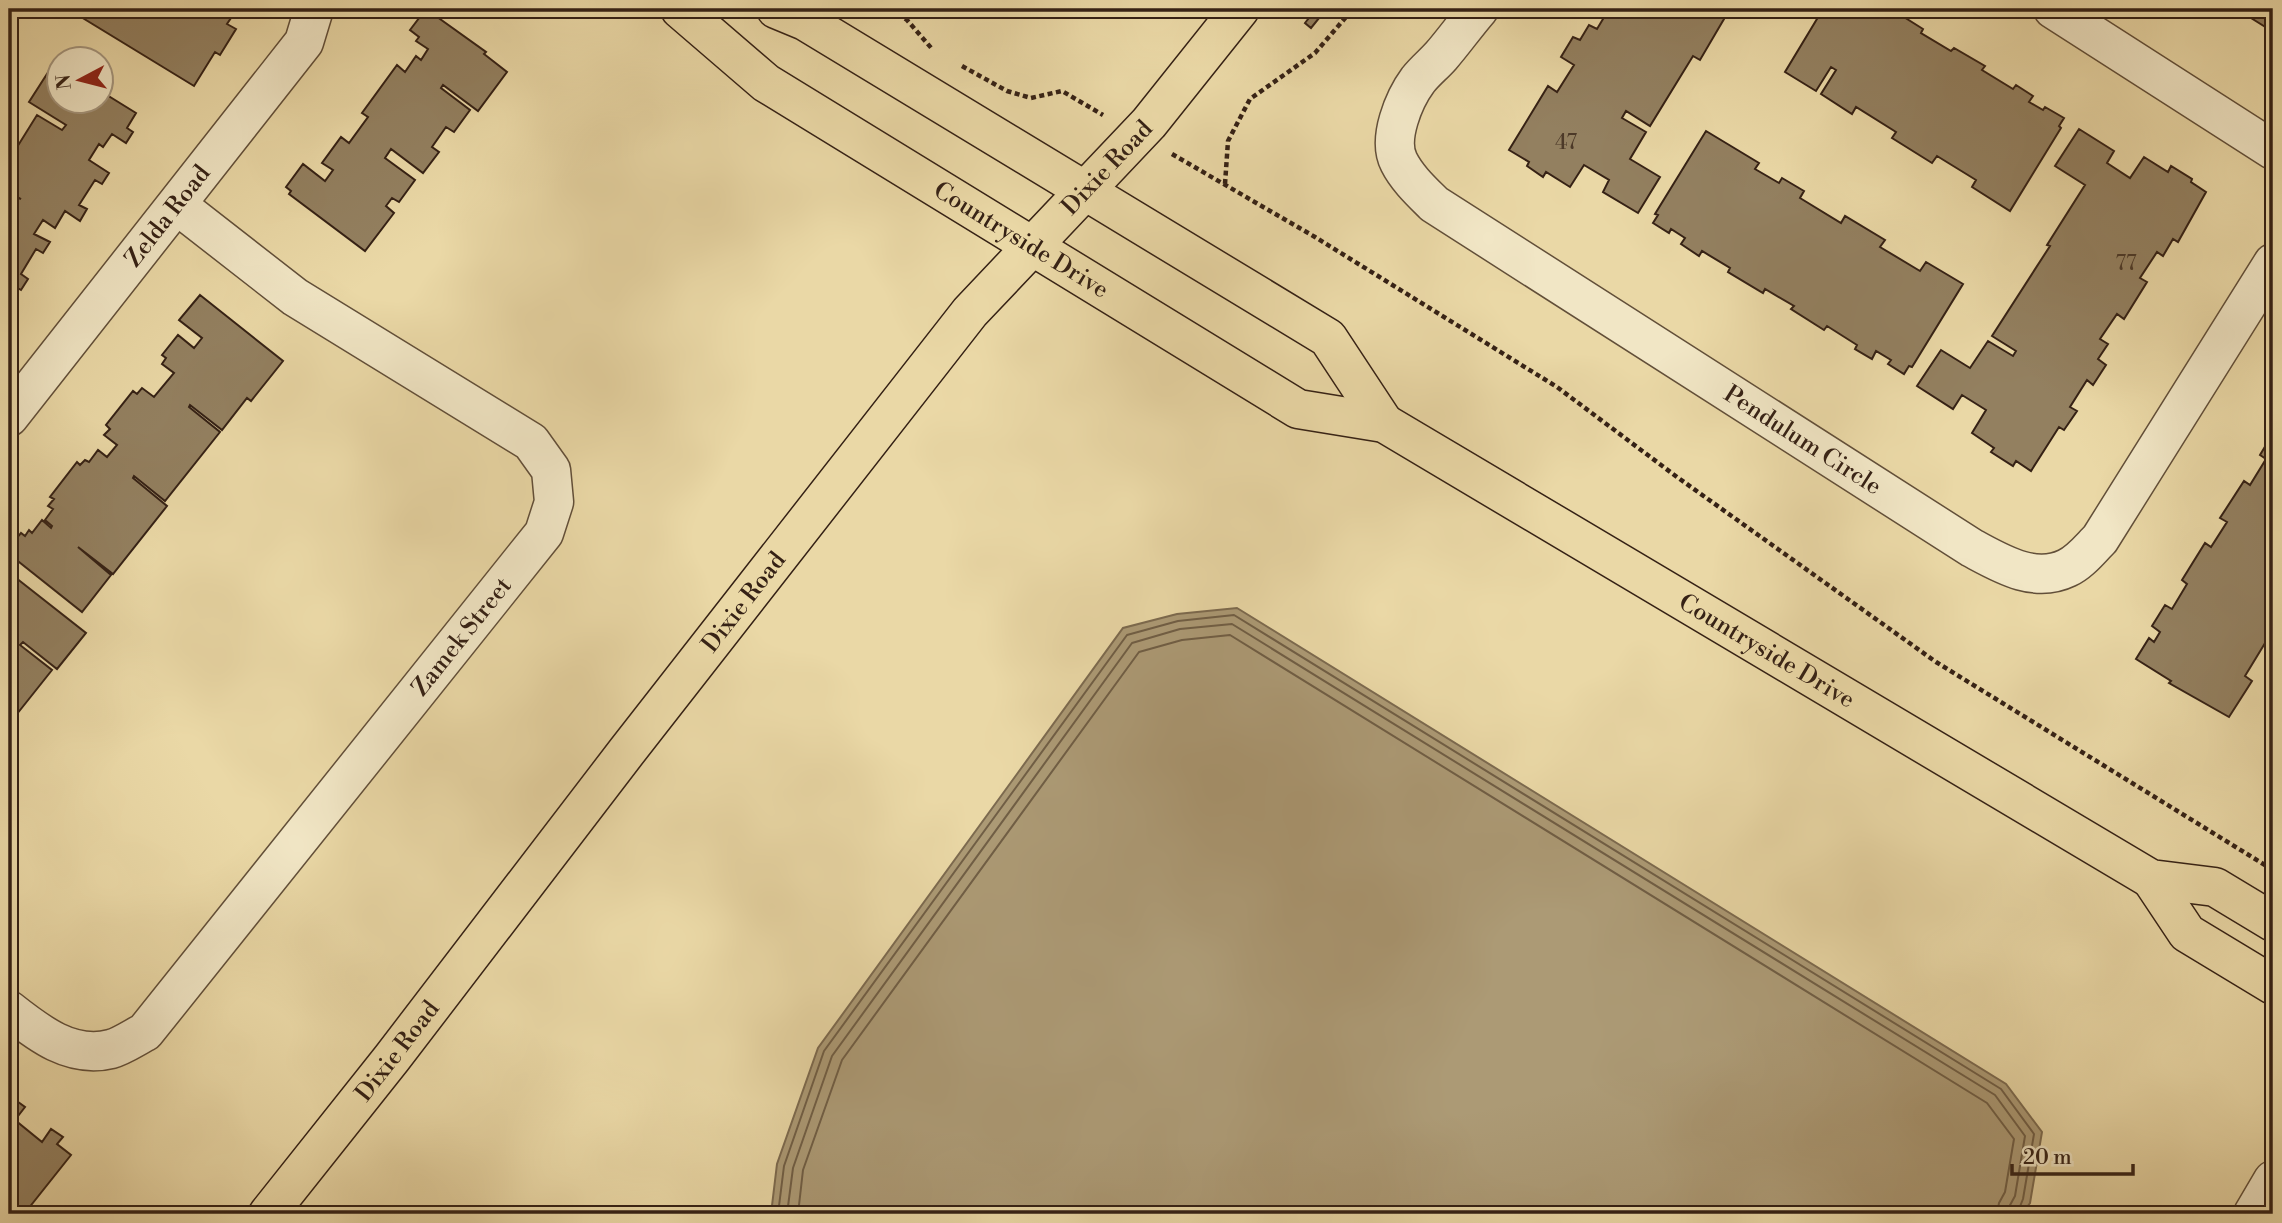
<svg xmlns="http://www.w3.org/2000/svg" width="2282" height="1223" font-family="'Libre Bodoni',serif">
<rect width="100%" height="100%" fill="#ead8a6"/>
<filter id="stains"><feTurbulence type="fractalNoise" baseFrequency=".00286" numOctaves="4"/><feColorMatrix values="0 0 0 0 .2 0 0 0 0 .09 0 0 0 0 .02 0 0 0 .5 -.17"/></filter>
<radialGradient id="worn" r=".72"><stop offset=".6" stop-color="#630" stop-opacity="0"/><stop offset="1" stop-color="#630" stop-opacity=".3"/></radialGradient>
<path fill="#ac9a75" stroke="#7c6a4f" stroke-width="2" d="M1237 608 2006 1084 2042 1132 2030 1203 2022 1214H771L777 1164 818 1048 1123 628 1177 614Z"/>
<g fill="none" stroke-linecap="round" stroke-linejoin="round">
<path stroke="#705e45" stroke-width="2" d="M778 1214 784 1166 824 1051 1127 635 1178 621 1234 615 2001 1089 2034 1134 2023 1199 2017 1214
M787 1214 793 1168 832 1056 1132 643 1180 629 1232 624 1995 1095 2025 1136 2015 1196 2009 1207 2008 1214
M798 1214 803 1170 842 1060 1139 652 1182 640 1230 635 1987 1103 2014 1139 2005 1192 1999 1203 1997 1214"/>
</g>
<path fill="#938060" stroke="#352115" stroke-width="2" d="M68 9H237L227 24 236 29 220 55 215 52 194 86Z
M426 9 486 52 484 54 507 72 478 111 443 85 441 88 470 110 454 132 446 127 432 147 439 152 423 173 391 149 385 158 415 180 399 202 392 198 386 206 394 213 365 251 289 194 291 191 286 187 303 164 325 181 333 170 322 163 341 137 349 143 368 117 362 113 397 65 405 72 416 56 421 60 428 49 416 41 419 37 410 30Z
M1316 9 1324 12 1311 28 1305 23Z
M1609 9H1722L1718 15 1724 19 1700 60 1693 56 1650 126 1626 111 1622 118 1646 132 1630 159 1660 177 1638 213 1603 192 1609 180 1584 165 1570 187 1546 172 1543 177 1527 166 1529 162 1509 150 1548 86 1557 92 1574 65 1561 57 1573 37 1580 40 1589 25 1597 29Z
M1823 9H1883L1887 11 1891 9 1923 29 1921 33 1951 51 1954 48 1985 66 1982 70 2013 89 2016 85 2033 96 2029 102 2043 110 2045 107 2064 118 2059 126 2061 128 2010 211 1972 187 1976 180 1937 156 1932 163 1892 138 1896 132 1856 107 1852 114 1821 94 1836 70 1831 67 1816 91 1785 72Z
M2257 9H2273V28L2269 26 2267 28 2251 18Z
M54 63 60 66V102H102V92L136 113 127 128 133 132 126 143 112 134 103 147 99 144 89 160 109 173 102 184 95 180 79 205 87 209 80 221 65 211 55 228 43 220 34 234 50 242 43 253 36 249 21 274 28 279 21 290 9 283V194L21 199 9 192V160L37 115 62 130 66 125 29 102Z
M2079 129 2114 151 2107 163 2130 178 2144 157 2168 172 2171 166 2192 179 2191 182 2206 192 2178 242 2173 239 2163 256 2157 252 2140 278 2147 282 2124 319 2117 314 2100 339 2108 344 2098 359 2106 365 2093 385 2087 380 2070 407 2077 411 2064 430 2059 427 2031 471 2016 461 2013 466 1991 452 1994 448 1972 433 1986 410 1962 395 1953 409 1917 386 1941 350 1970 368 1988 341 2013 356 2016 351 1992 336 2050 246 2047 245 2085 185 2055 166Z
M1706 131 1759 163 1755 169 1779 183 1782 178 1804 191 1800 198 1841 223 1845 216 1885 240 1880 247 1920 271 1926 262 1963 284 1912 367 1909 366 1904 374 1888 364 1891 360 1876 351 1872 359 1855 349 1857 345 1827 326 1824 330 1791 309 1794 306 1765 289 1763 293 1728 272 1730 268 1702 251 1699 256 1681 244 1685 238 1671 229 1669 233 1653 223 1658 215 1655 214Z
M200 295 283 361 251 401 247 398 222 430 190 405 189 407 220 432 165 501 134 476 133 478 167 506 113 574 78 547 111 575 82 612 9 554V548L21 533 25 536 29 530 32 533 42 520 51 528 52 526 45 520 53 509 48 506 54 499 50 497 77 462 80 465 85 460 89 462 98 450 107 457 117 445 104 435 110 429 106 425 133 391 137 394 142 388 154 397 174 373 162 364 166 358 162 355 178 335 194 348 202 338 179 320Z
M2272 435 2273 630 2245 676 2252 681 2229 717 2169 683 2171 681 2136 659 2149 638 2154 642 2160 632 2152 626 2165 605 2172 609 2187 584 2182 580 2205 543 2211 547 2227 522 2220 518 2244 481 2250 485 2266 459 2260 455Z
M11 574 86 633 57 669 23 642 20 645 52 670 9 724V576Z
M14 1099 25 1107 15 1120 42 1142 51 1129 63 1137 57 1144 71 1155 24 1214H9V1105Z"/>
<g fill="none" stroke-linecap="round" stroke-linejoin="round">
<g stroke="#624f39" stroke-width="41">
<g id="minor">
<path id="s1" d="M1479 9C1466 24 1454 41 1441 56 1434 64 1425 71 1418 80 1404 99 1387 139 1399 162 1407 178 1421 191 1434 204L1972 548C2000 563 2034 584 2067 568 2080 562 2090 549 2100 539L2273 263"/>
<path d="M2053 9 2273 150"/>
<path id="s2" d="M9 417 304 42 314 9"/>
<path id="s3" d="M9 1010C38 1033 71 1059 111 1049 122 1046 135 1037 145 1032L544 533 554 502 551 470 531 442 295 297 177 205"/>
<path d="M2253 1214 2273 1180"/>
</g>
</g>
<g stroke="#352115" stroke-width="41">
<g id="major">
<path id="s4" d="M680 9 766 83 1298 409 1384 423 2151 879 2215 887 2273 922"/>
<path d="M776 9 805 21 1328 338 1384 423"/>
<path d="M2151 879 2187 933 2273 985"/>
<path id="s5" d="M268 1214 392 1058 627 751 970 312 1149 123 1240 9"/>
</g>
</g>
<path stroke="#352115" stroke-width="4.5" stroke-dasharray="5 3.5" stroke-linecap="butt" d="M891 9 907 20 933 50
M962 66 1007 91 1031 98 1062 91 1103 115
M1172 154 1315 237 1557 387 1677 477 1936 662 2273 870
M1225 184 1228 141 1250 99 1315 53 1346 17 1350 9"/>
<use href="#minor" stroke="#f1e6c5" stroke-width="38"/>
<use href="#major" stroke="#ead8a6" stroke-width="38"/>
</g>
<g text-anchor="middle" stroke-width="7" stroke-linejoin="round" paint-order="stroke">
<g font-size="21" fill="#4c3928">
<text x="1566" y="149">47</text>
<text x="2126" y="270">77</text>
</g>
<g font-size="24" fill="#352115" stroke="#f1e6c5">
<text dy="8" stroke="none"><textPath href="#s5" startOffset="1342">Dixie Road</textPath></text>
<text dy="8" stroke="none"><textPath href="#s2" startOffset="256">Zelda Road</textPath></text>
<text dy="8" stroke="none"><textPath href="#s4" startOffset="413">Countryside Drive</textPath></text>
<text dy="8" stroke="none"><textPath href="#s1" startOffset="674">Pendulum Circle</textPath></text>
<text dy="8" stroke="none"><textPath href="#s5" startOffset="775">Dixie Road</textPath></text>
<text dy="8" stroke="none"><textPath href="#s3" startOffset="658">Zamek Street</textPath></text>
<text dy="8" stroke="none"><textPath href="#s4" startOffset="1270">Countryside Drive</textPath></text>
<text dy="8" stroke="none"><textPath href="#s5" startOffset="208">Dixie Road</textPath></text>
</g>
</g>
<rect width="2282" height="1223" fill="none" stroke="#ead8a6" stroke-width="35"/>
<rect x="10" y="10" width="2261" height="1202" fill="none" stroke="#352115" stroke-width="3.5"/>
<rect x="18" y="18" width="2247" height="1188" fill="none" stroke="#352115" stroke-width="2"/>
<g transform="translate(80 80) rotate(263)"><circle r="33" fill="#f1e6c5" stroke="#a6977f" stroke-width="2"/>
<path d="M0-5L12 26L0 18L-12 26Z" fill="#8f2418"/>
<text y="-10" font-size="19" font-weight="bold" text-anchor="middle" fill="#352115">N</text>
</g>
<path d="M2012 1164v10h121v-10" fill="none" stroke="#352115" stroke-width="3.5"/>
<text x="2023" y="1164" font-size="21" fill="#352115" stroke="#f1e6c5" stroke-width="5" paint-order="stroke">20 m</text>
<rect width="100%" height="100%" filter="url(#stains)"/>
<rect width="100%" height="100%" fill="url(#worn)"/>
</svg>
